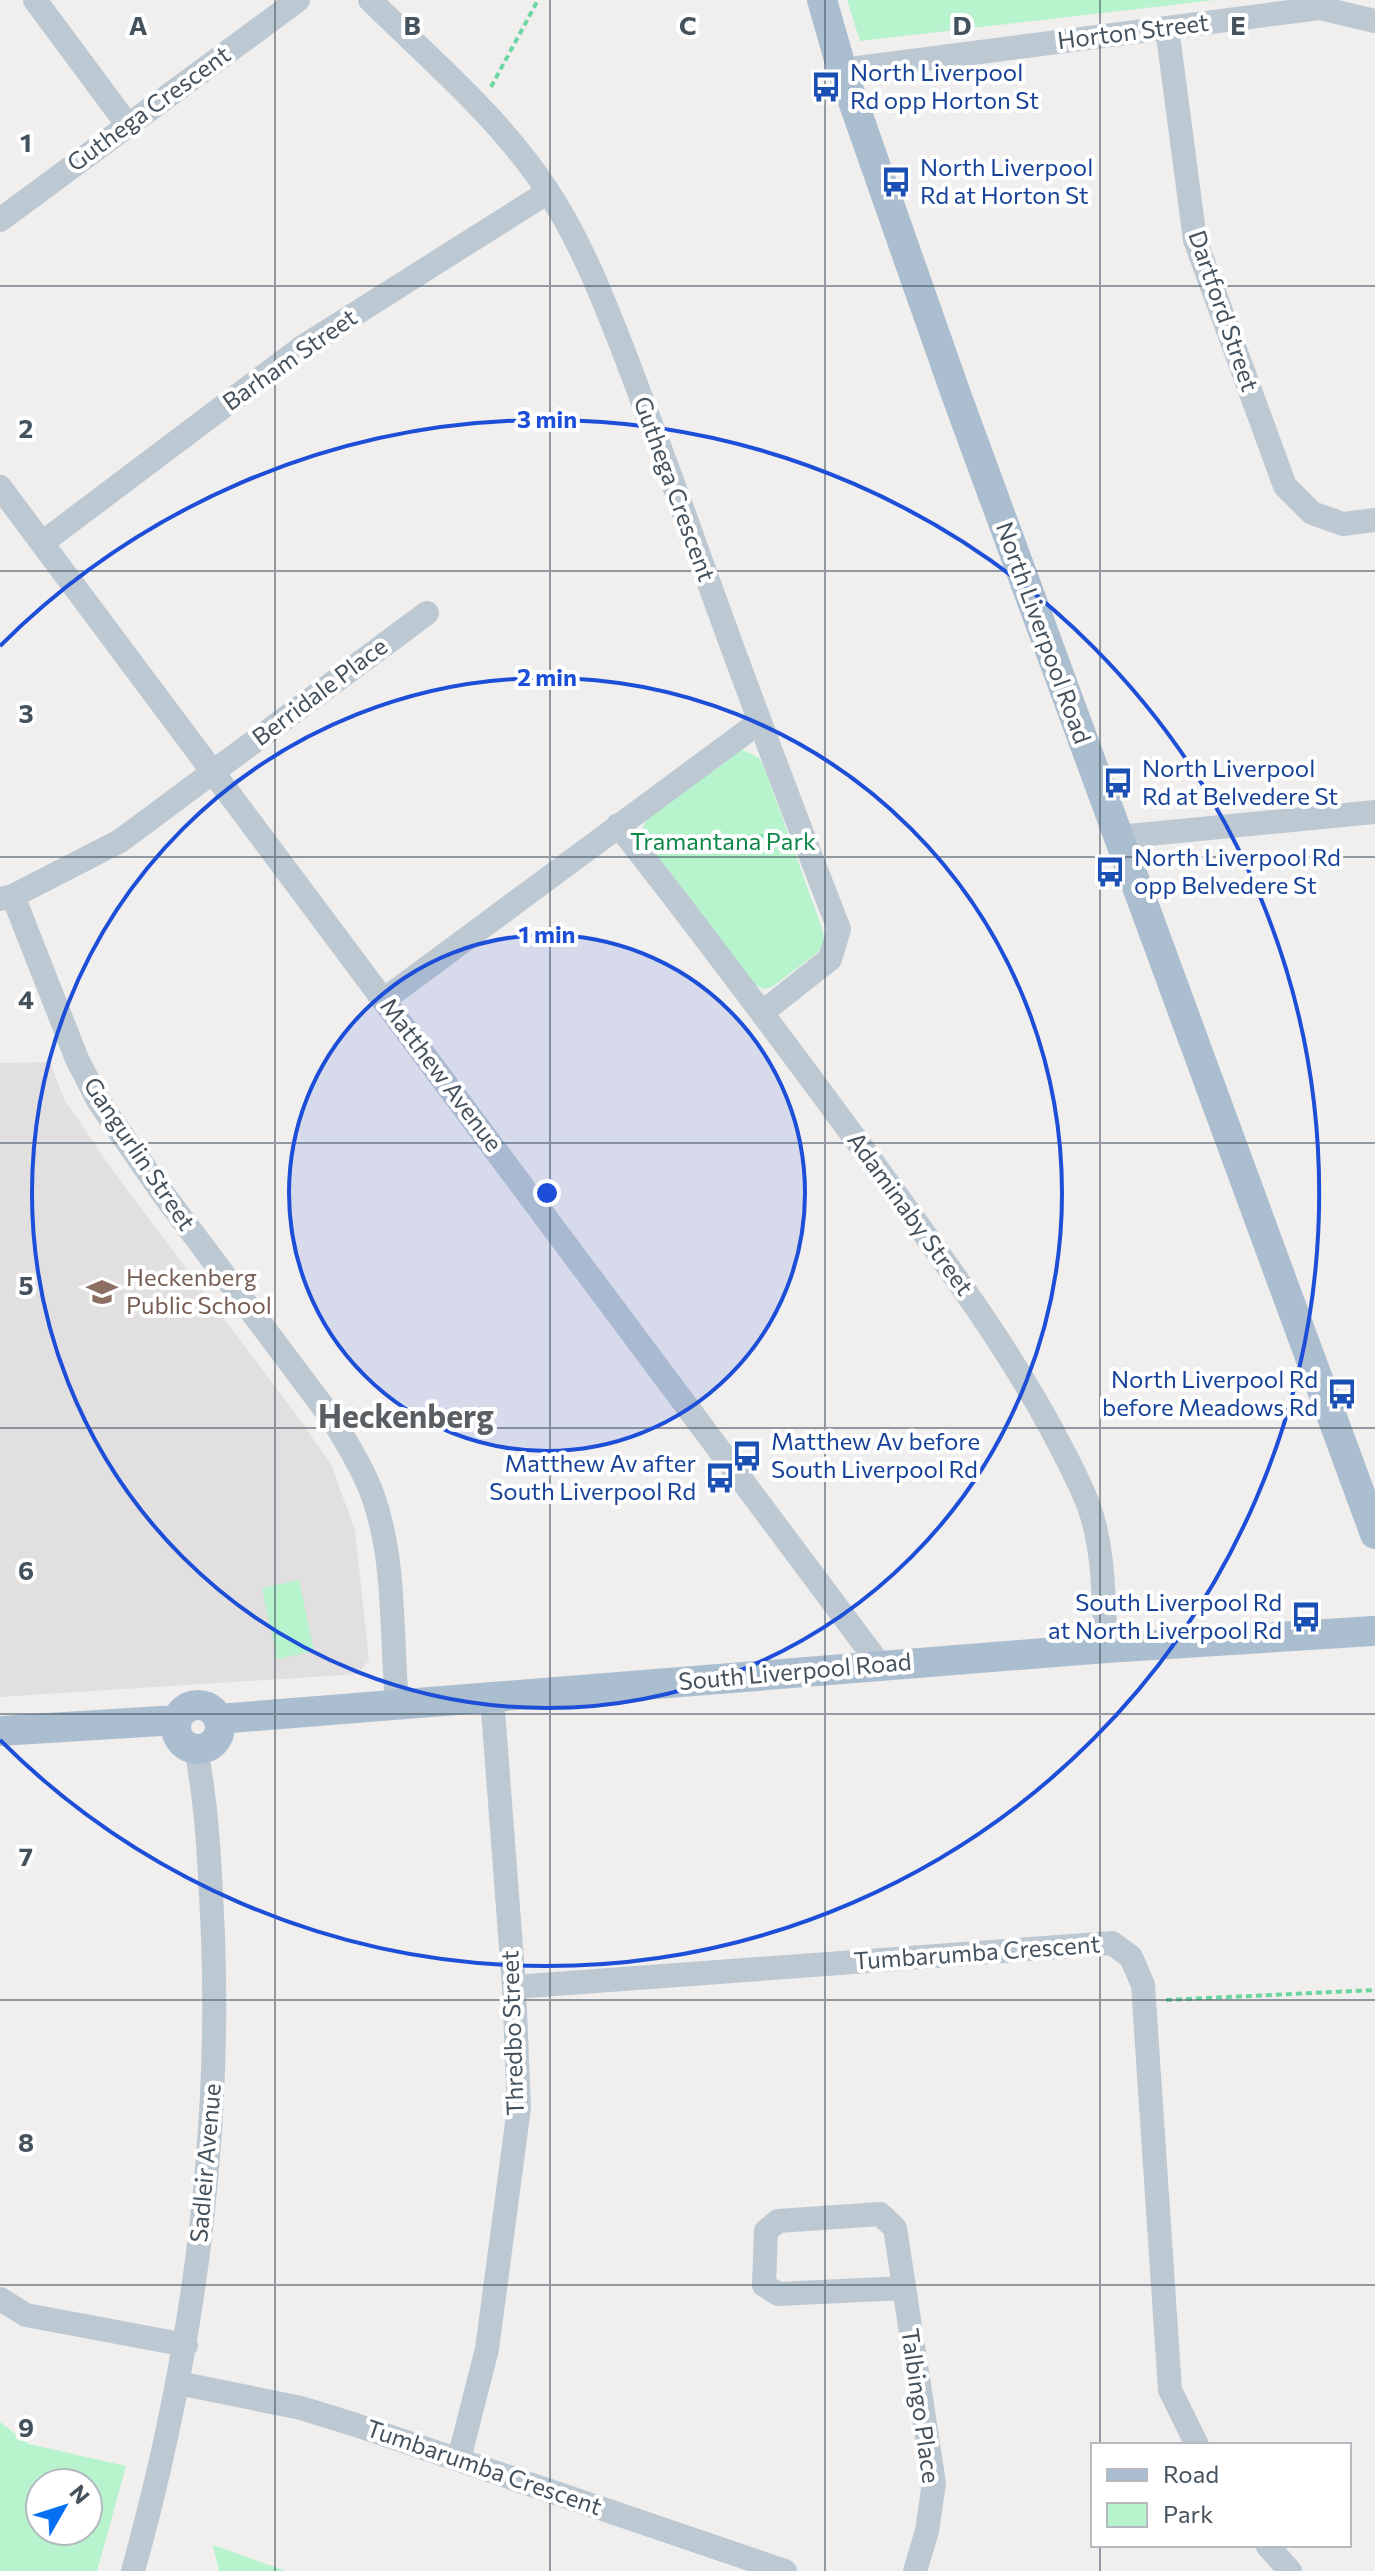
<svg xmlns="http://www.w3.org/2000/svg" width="1375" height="2571" font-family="Commissioner,sans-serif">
<rect width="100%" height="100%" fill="#f1eeee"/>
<path fill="#e2dfe0" d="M50 1062 64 1099 116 1175 292 1409 331 1464 355 1530 369 1660 358 1674 0 1697V1063Z"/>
<path fill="#b7f4ce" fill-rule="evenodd" d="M847 0H1215L860 41Z
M741 749 759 758 764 767 823 931 824 941 820 951 772 987 764 989 748 982 644 843 642 829 651 813Z
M299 1580 314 1651 277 1659 262 1588Z
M0 2422 29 2444 126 2466 97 2571H0ZM40 2483H88V2531H40Z
M213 2545 286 2571H219Z"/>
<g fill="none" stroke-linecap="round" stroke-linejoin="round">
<path stroke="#6cd6a0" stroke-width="4" stroke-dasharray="6 4" stroke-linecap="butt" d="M491 87 538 0
M657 839 780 836
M1166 2000 1375 1990"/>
<path stroke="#bdc9d2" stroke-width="24" d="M35 0 127 124
M370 0C431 60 500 118 547 190 582 243 604 301 627 360 647 413 667 466 686 519 735 657 786 793 839 929L830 959 763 1012
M1167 28 1195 240 1285 486 1312 513 1343 524 1375 520
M842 70 1320 8 1375 21
M0 220 298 0
M0 487 880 1665
M42 543 301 348 548 192
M618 825C714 947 806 1071 898 1197 952 1272 1007 1347 1051 1428 1064 1453 1078 1478 1088 1504 1105 1549 1103 1601 1106 1648
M1118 837 1375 812
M13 896 77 1059 99 1102 161 1191 333 1420C348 1445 363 1469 373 1496 396 1561 391 1635 397 1703
M0 899 13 896 120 841 427 613
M385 999 758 723
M514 1987 1112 1943 1131 1957 1143 1985 1170 2390 1197 2445
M904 2288 778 2294 764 2285 766 2231 778 2221 880 2214 895 2228 934 2483 927 2531 915 2571
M0 2299 26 2315 186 2345
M178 2383 301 2408 356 2425 785 2571
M459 2459 487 2349 519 2108 514 1987 492 1697
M1267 2545 1290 2571
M133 2571C191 2362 221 2153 213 1936 210 1873 208 1811 196 1749"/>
<path stroke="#abbed0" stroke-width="30" d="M822 0 842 70 957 397 1375 1534
M176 1727a22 22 0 1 1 44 0a22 22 0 1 1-44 0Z
M218 1719 1106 1648 1373 1631
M0 1731 177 1720"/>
</g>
<path fill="none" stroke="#44525e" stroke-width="2" stroke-opacity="0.55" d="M275 0V2571M550 0V2571M825 0V2571M1100 0V2445M0 286H1375M0 571H1375M0 857H1375M0 1143H1375M0 1428H1375M0 1714H1375M0 2000H1375M0 2285H1375M1100 2545V2571"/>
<circle cx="547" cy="1193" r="258" fill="#1d4ed8" fill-opacity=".12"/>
<g fill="none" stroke="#1d4ed8" stroke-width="4">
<circle cx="547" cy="1193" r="258"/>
<circle cx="547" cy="1193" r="515"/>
<path d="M0 646A773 773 0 1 1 0 1740"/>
</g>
<defs>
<g id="bus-bare" transform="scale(2.4)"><path d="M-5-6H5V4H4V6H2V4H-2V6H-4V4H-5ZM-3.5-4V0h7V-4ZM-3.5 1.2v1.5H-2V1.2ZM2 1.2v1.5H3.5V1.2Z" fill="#1a4fb4" stroke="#fff" stroke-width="2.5" paint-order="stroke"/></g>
<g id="school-bare" transform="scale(2.4)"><path d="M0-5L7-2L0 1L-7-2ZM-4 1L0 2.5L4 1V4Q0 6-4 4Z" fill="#8d6e63" stroke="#fff" stroke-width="2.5" paint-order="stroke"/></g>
</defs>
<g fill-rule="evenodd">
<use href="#bus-bare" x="826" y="87"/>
<use href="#bus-bare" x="896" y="182"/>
<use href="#bus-bare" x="1118" y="783"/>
<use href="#bus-bare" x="1110" y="872"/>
<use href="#school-bare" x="102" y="1292"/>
<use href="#bus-bare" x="1342" y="1394"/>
<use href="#bus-bare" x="747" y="1456"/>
<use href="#bus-bare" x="720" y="1478"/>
<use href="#bus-bare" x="1306" y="1617"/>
</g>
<g text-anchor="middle" stroke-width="8" stroke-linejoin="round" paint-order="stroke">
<g font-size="24" fill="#44525e" stroke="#fff">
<text transform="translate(1133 32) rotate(-7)" y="8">Horton Street</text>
<text transform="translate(149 109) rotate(-36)" y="8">Guthega Crescent</text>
<text transform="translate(1223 311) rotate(71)" y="8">Dartford Street</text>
<text transform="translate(290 360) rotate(-35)" y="8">Barham Street</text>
<text transform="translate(674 489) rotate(70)" y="8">Guthega Crescent</text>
<text transform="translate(1043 633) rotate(70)" y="8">North Liverpool Road</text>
<text transform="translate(320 692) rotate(-37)" y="8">Berridale Place</text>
<text transform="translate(441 1075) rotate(53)" y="8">Matthew Avenue</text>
<text transform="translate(139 1154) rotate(56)" y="8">Gangurlin Street</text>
<text transform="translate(910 1214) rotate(54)" y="8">Adaminaby Street</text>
<text transform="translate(795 1672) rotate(-5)" y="8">South Liverpool Road</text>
<text transform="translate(977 1953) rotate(-4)" y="8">Tumbarumba Crescent</text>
<text transform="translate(513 2033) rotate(-92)" y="8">Thredbo Street</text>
<text transform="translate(206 2163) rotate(-85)" y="8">Sadleir Avenue</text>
<text transform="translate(920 2406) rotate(82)" y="8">Talbingo Place</text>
<text transform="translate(484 2468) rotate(19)" y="8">Tumbarumba Crescent</text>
</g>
<g font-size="24" fill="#164399" stroke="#fff" text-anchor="start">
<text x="850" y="81">North Liverpool<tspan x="850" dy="28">Rd opp Horton St</tspan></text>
<text x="920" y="176">North Liverpool<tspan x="920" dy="28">Rd at Horton St</tspan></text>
<text x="1142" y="777">North Liverpool<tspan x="1142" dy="28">Rd at Belvedere St</tspan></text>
<text x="1134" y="866">North Liverpool Rd<tspan x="1134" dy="28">opp Belvedere St</tspan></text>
<text x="1318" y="1388" text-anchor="end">North Liverpool Rd<tspan x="1318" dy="28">before Meadows Rd</tspan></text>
<text x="771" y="1450">Matthew Av before<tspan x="771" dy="28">South Liverpool Rd</tspan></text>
<text x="696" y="1472" text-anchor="end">Matthew Av after<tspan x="696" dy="28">South Liverpool Rd</tspan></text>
<text x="1282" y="1611" text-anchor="end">South Liverpool Rd<tspan x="1282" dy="28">at North Liverpool Rd</tspan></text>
</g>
<g font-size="24" fill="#0d8849" stroke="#fff">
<text x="723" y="850">Tramantana Park</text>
</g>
<g font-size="24" fill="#785e54" stroke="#fff" text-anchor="start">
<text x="126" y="1286">Heckenberg<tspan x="126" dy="28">Public School</tspan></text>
</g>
<g font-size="32" font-weight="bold" fill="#5a5f64" stroke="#fff">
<text x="406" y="1428">Heckenberg</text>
</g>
</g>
<g font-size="26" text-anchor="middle" font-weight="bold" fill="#44525e" stroke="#fff" stroke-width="8" stroke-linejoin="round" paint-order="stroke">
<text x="138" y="35">A</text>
<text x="412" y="35">B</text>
<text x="688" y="35">C</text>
<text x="962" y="35">D</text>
<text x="1238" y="35">E</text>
<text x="26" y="152">1</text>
<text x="26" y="438">2</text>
<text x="26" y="723">3</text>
<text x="26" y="1009">4</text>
<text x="26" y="1295">5</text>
<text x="26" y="1580">6</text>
<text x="26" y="1866">7</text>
<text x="26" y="2152">8</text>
<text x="26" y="2437">9</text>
</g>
<circle cx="547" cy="1193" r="12" fill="#1d4ed8" stroke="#fff" stroke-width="4"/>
<g font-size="24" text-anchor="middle" font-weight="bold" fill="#1d4ed8" stroke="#fff" stroke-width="8" stroke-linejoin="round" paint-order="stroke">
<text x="547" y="428">3 min</text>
<text x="547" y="686">2 min</text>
<text x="547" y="943">1 min</text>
</g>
<rect x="1091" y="2443" width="260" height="104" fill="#ffffff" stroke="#b4babf" stroke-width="2"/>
<rect x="1107" y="2469" width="40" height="12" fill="#abbed0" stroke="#b4babf" stroke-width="2"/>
<text x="1163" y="2483" font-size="24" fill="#44525e">Road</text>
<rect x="1107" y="2503" width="40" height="24" fill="#b7f4ce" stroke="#b4babf" stroke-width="2"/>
<text x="1163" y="2523" font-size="24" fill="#44525e">Park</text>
<g transform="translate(64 2507) rotate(51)"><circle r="38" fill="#ffffff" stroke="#b4babf" stroke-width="2"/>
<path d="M0-6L14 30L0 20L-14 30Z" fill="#0570f4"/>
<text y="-12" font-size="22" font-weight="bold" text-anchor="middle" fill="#44525e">N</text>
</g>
</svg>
